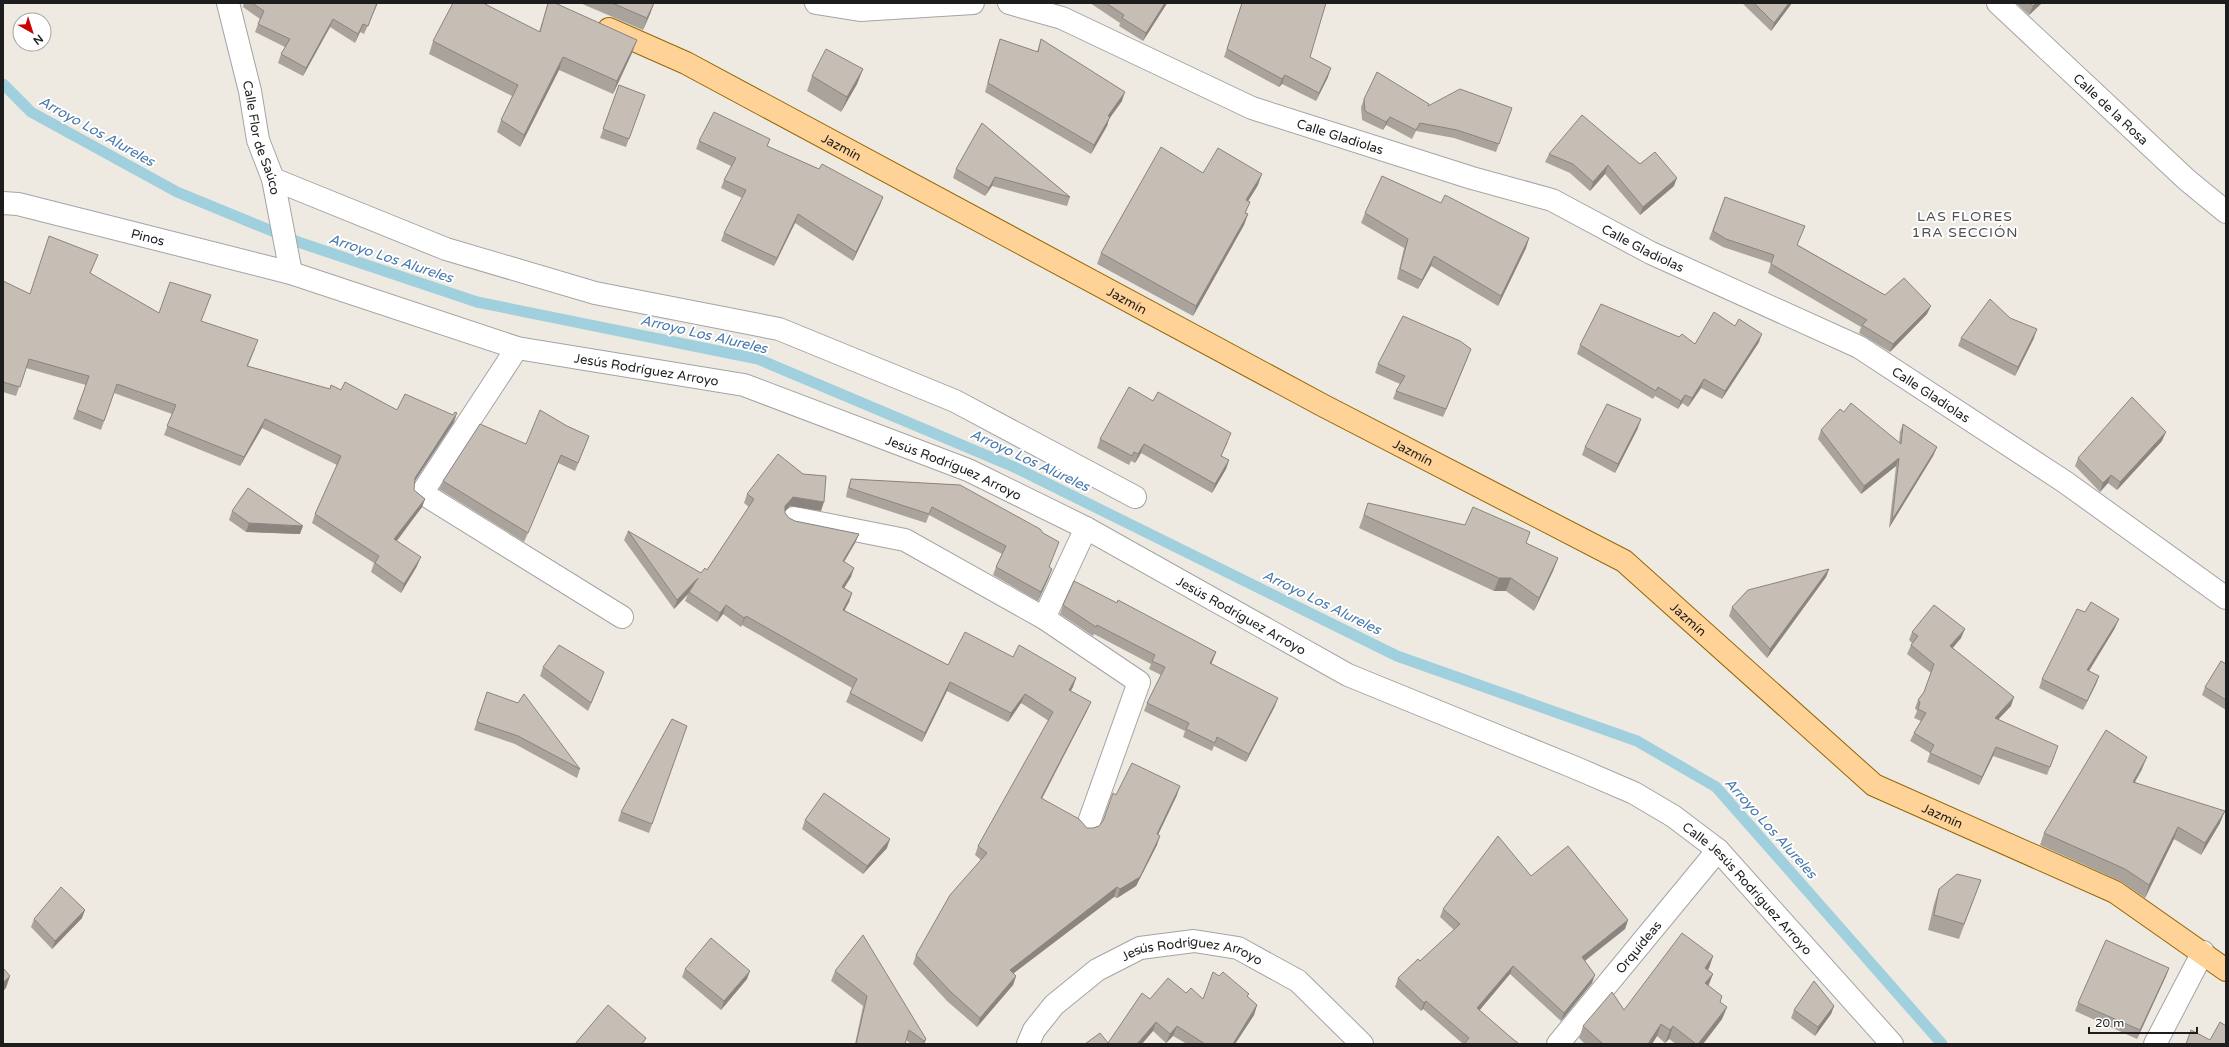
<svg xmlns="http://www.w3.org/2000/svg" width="2229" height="1047" font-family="'Varela Round',sans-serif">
<rect width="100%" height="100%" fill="#eeeae2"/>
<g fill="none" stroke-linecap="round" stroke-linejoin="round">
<path stroke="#a0cfde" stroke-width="11" d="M3 84 31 112 177 192 301 243 477 302 758 359 1014 467 1397 656 1637 741 1716 787 1942 1044"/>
<g stroke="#a4a4a4" stroke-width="24">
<g id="minor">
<path id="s1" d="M228 3 250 91 258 140 273 179 291 273"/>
<path d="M816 3 860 10 973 3"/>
<path id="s2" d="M1009 3 1062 18 1252 108 1472 178 1552 200 1651 253 1859 347 2065 482 2226 598"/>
<path id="s3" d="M1998 3 2187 180 2226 212"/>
<path d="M273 179 446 249 595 293 779 329 955 401 1135 497"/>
<path id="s4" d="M3 203 18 204 291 273 517 348 744 385 968 470 1086 528 1348 675 1576 768 1634 793 1673 816 1718 850 1892 1044"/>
<path d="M517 348 422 493 622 617"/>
<path d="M794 518 905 540 1044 618"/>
<path d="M1086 528 1044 618 1139 682 1088 825"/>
<path id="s5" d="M1028 1044 1034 1030 1054 1005 1097 970 1140 948 1194 941 1238 948 1298 981 1362 1044"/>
<path id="s6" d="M1558 1044 1718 850"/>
<path d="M2155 1044 2203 952"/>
</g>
</g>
<g stroke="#956600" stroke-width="24">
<g id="major">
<path id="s7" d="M609 29 686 63 1324 406 1624 561 1874 785 2115 892 2226 970"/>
</g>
</g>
<use href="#minor" stroke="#fff" stroke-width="22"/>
<use href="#major" stroke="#ffd397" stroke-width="22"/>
</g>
<path fill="#aaa39c" d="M244 3H378L364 34 360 32 355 43 330 27 303 76 278 63 281 54 285 47 255 32 260 19 243 7Z
M548 3 632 53 613 94 559 70 520 147 497 132 501 120 512 96 429 54 433 41 539 32Z
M580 3H654L650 14 643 30Z
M1090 3H1167L1143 41 1119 26 1120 23Z
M1242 3 1310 57 1328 77 1316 101 1282 84 1279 87 1224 57Z
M1742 3H1792L1771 31Z
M2016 3H2042L2029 15Z
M1000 39 1037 52 1041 39 1122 101 1109 119 1107 126 1091 154 985 92 997 48Z
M863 69 857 84 841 112 807 91 812 76Z
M619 85 645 95 626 147 600 138Z
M1364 99 1428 106 1512 108 1496 152 1454 138 1416 131 1412 139 1386 125 1383 130 1362 120 1361 107Z
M982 123 1070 197 1067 206 992 186 985 196 953 178 956 169Z
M770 139 767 146 819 169 883 197 880 205 853 261 795 223 774 266 721 241 724 233 742 198 721 188 724 180 731 166 696 149 699 141Z
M1549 154 1640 164 1674 186 1640 215 1605 174 1590 191 1570 173 1545 162Z
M1203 173 1258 185 1248 201 1246 213 1248 214 1244 225 1193 316 1097 264 1101 253Z
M1725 197 1798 245 1885 295 1927 314 1890 352 1859 333 1861 327 1768 273 1771 263 1723 247 1709 239Z
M1441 203 1529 238 1526 248 1498 306 1431 266 1418 289 1397 279 1404 248 1361 223 1365 213Z
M94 264 90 274 159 313 201 321 255 349 248 366 330 389 341 390 397 410 454 422 414 482V490L425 499 422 507 397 541 417 566 401 593 371 572 374 563 312 523 315 514 337 465 262 428 240 466 164 435 172 414 114 393 101 430 73 419 86 385 26 368 16 396 3 392V281L30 294Z
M2010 318 2034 338 2015 376 1958 346 1961 338Z
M1679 337 1695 344 1759 342 1722 399 1701 388 1688 407 1682 403 1678 409 1655 396 1653 399 1577 354 1580 345Z
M1468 357 1443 417 1393 399 1396 391 1400 384 1375 373 1378 364Z
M1844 412 1899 443 1900 432 1903 424 1937 447 1933 456 1889 528 1896 466 1861 494 1818 439 1821 430Z
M567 426 589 436 586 444 575 471 558 463 524 542 439 489 443 481Z
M1638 428 1615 473 1582 455 1585 447Z
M1100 439 1228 442 1221 456 1229 460 1226 469 1212 493 1141 453 1135 463 1131 461 1129 465 1097 448Z
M2162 441 2117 490 2108 483 2100 492 2075 466 2078 458Z
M851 479 960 485 1049 567V577L1038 601 993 575 996 567 1002 554 929 515 926 523 846 497 848 487Z
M747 494 821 511 790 506 785 511V513L789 518 795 521 859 534 855 543 844 562 851 577 844 588 852 593 849 602 844 610 948 665 1013 657 1076 678 1071 691 1087 711 1042 799 1087 828H1093L1099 826 1103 821 1116 795H1177L1158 835 1157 845 1136 886 1117 898 1114 897 1013 973 1016 976 1013 985 977 1027 947 1001 913 964 916 955 981 860 975 855 978 846 1049 721 1021 703 1008 722 947 691 922 742 846 702 852 688 742 625 741 627 723 614 717 622 685 601 688 594 674 609 624 540 628 531 701 573 707 570 749 507 744 503Z
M1368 503 1526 543 1558 558 1553 571 1534 611 1506 591H1494L1359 528Z
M232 511 300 534 246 532 229 520Z
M1829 569 1826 577 1767 658 1729 616 1732 607Z
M1117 603 1216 652 1211 664 1275 706 1246 762 1214 746 1212 751 1183 737 1185 731 1144 711 1147 703 1161 675 1149 669 1151 664 1094 634 1093 636 1060 614 1063 605Z
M2115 628 2089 671 2099 676 2096 684 2083 710 2039 688 2042 679Z
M1912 632 1961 638 1953 648 2011 706 1998 719 2055 755 2047 775 1993 756 1979 785 1927 762 1930 753 1910 741 1914 733 1921 721 1914 718 1917 711 1915 708 1918 700 1924 692 1931 673 1907 654 1911 645 1912 643 1909 640Z
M2226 664V710L2202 695 2205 687Z
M543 667 601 680 588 711 540 676Z
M487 692 580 769 577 778 515 744 474 730Z
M687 726 649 833 618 821 621 812Z
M2142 769 2135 782 2220 823 2201 855 2174 839 2145 898 2120 881 2040 845 2044 833Z
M805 820 887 848 863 874 802 829Z
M1531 876 1628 920 1625 929 1585 961 1592 983 1561 1021 1510 974 1479 1010 1508 1035 1519 1044H1463L1423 1009 1421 1011 1395 987 1398 978 1420 961 1454 930 1440 917 1443 909Z
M1981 880 1959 939 1928 930 1934 904 1939 889Z
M82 918 52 949 31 927 34 919Z
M1713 956 1709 968 1708 970 1713 974 1708 985 1720 1002 1727 1007 1722 1019 1703 1044H1676L1669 1039 1665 1043 1657 1036 1652 1044H1585L1579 1038 1583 1026 1624 1010Z
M2169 968 2166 976 2137 1039 2075 1011 2078 1003Z
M685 969 747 979 721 1010 682 977Z
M835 971 926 1039 924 1044H911L906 1040 905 1044H855L863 1006 831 981Z
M1219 976 1248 997 1257 1005 1254 1015 1235 1044H1187L1173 1036 1166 1043 1153 1031 1108 1043 1150 999 1186 993 1203 999Z
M1834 1006 1831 1014 1815 1036 1791 1018 1794 1010Z"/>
<path fill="#8b847f" d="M654 3 650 14 643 30 647 18Z
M1165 3H1167L1166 5 1143 41 1146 33Z
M1789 3H1792L1771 31 1774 23Z
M2036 3H2042L2029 15 2033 6Z
M333 19 330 27 303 76 306 68Z
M363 24 360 32 355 43 358 34Z
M637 40 632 53 613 94 617 81Z
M563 57 559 70 520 147 524 135Z
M1331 68 1328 77 1316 101 1319 93Z
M863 69 857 84 841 112 847 97Z
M1285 75 1282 84 1279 87 1282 79Z
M1125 92 1122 101 1109 119 1107 126 1091 154 1094 145 1108 116Z
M1390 117 1386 125 1383 130 1386 122Z
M1608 165 1605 174 1590 191 1593 182Z
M1262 174 1258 185 1242 211 1246 200Z
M995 177 992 186 985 196 989 188Z
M1677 178 1674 186 1640 215 1643 207Z
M883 197 880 205 853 261 856 252Z
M798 214 795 223 774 266 777 258Z
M1248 214 1244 225 1193 316 1196 306Z
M1529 238 1526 248 1498 306 1501 296Z
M1434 256 1431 266 1418 289 1422 280Z
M1931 306 1927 314 1890 352 1893 344Z
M2037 329 2034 338 2015 376 2018 367Z
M1762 334 1759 342 1722 399 1725 391Z
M1471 349 1468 357 1443 417 1446 409Z
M1704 379 1701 388 1688 407 1692 398Z
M1685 395 1682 403 1678 409 1681 401Z
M457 413 454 422 411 487 415 478Z
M265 419 262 428 240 466 244 457Z
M1641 419 1638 428 1615 473 1618 464Z
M2166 432 2162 441 2117 490 2120 482Z
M589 436 586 444 575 471 578 463Z
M1144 444 1141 453 1135 463 1138 454Z
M1937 447 1933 456 1889 528 1892 520Z
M561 455 558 463 524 542 528 533Z
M1899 458 1896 466 1861 494 1864 486Z
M1229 460 1226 469 1212 493 1215 484Z
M2111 475 2108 483 2100 492 2103 483Z
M793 497 824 502 821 511 790 506 782 515 785 506Z
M425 499 422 507 391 548 394 539Z
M249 523 303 526 300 534 246 532Z
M859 534 855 543 839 570 843 561Z
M421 557 417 566 401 593 404 584Z
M1558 558 1553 571 1534 611 1539 598Z
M854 568 851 577 839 596 842 587Z
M1052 569 1049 577 1038 601 1041 592Z
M1829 569 1826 577 1767 658 1770 649Z
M698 578 689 592 688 594 674 609 677 600Z
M1499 578H1511L1506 591H1494Z
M852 593 849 602 840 619 843 610Z
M726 605 723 614 717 622 720 613Z
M746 616 742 625 741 627 744 618Z
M2119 619 2115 628 2084 679 2087 670Z
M1965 629 1961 638 1947 654 1950 646Z
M1216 652 1213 660 1207 672 1210 663Z
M604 672 601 680 588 711 591 703Z
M2099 676 2096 684 2083 710 2087 701Z
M1076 678 1073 687 1066 699 1069 690Z
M950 682 947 691 922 742 925 733Z
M1025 694 1021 703 1008 722 1011 713Z
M2014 697 2011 706 1992 726 1995 718Z
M1278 698 1275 706 1246 762 1249 754Z
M1091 702 1087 711 1037 807 1041 798Z
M1996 747 1993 756 1979 785 1982 777Z
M2147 757 2142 769 2128 794 2133 782Z
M1180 786 1177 795 1154 843 1157 834Z
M2225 811 2220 823 2201 855 2205 843Z
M2178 827 2174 839 2145 898 2149 885Z
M1160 836 1157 845 1136 886 1117 898 1120 889Z
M890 839 887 848 863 874 867 866Z
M1117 887 1114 897 1006 979 1010 970Z
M85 910 82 918 52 949 55 941Z
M1628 920 1625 929 1579 965 1582 957Z
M1713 956 1709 968 1700 980 1705 968Z
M1513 966 1510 974 1474 1017 1477 1008Z
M2169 968 2166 976 2137 1039 2140 1030Z
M750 971 747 979 721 1010 724 1001Z
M1713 974 1708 987 1705 983Z
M1595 975 1592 983 1561 1021 1564 1013Z
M10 976 6 988 3 991V983Z
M1016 976 1013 985 977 1027 980 1018Z
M1426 1001 1423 1009 1421 1011 1424 1003Z
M1257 1005 1254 1015 1235 1044H1233Z
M1834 1006 1831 1014 1815 1036 1818 1027Z
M1727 1007 1722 1019 1703 1044H1698Z
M1156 1022 1153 1031 1142 1044H1137Z
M1661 1024 1657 1036 1652 1044H1648Z
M1177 1026 1173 1036 1166 1043 1170 1034Z
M1673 1026 1669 1039 1665 1043 1670 1030Z
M926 1039 924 1044H923L924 1041Z"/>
<path fill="#c6bdb5" stroke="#8b847f" d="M252 3H377L368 26 363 24 358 34 333 19 306 68 281 54 290 39 258 24 264 11Z
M453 3H483L540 32 548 3H555L637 40 617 81 563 57 524 135 501 120 518 85 433 41Z
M612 3H654L647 18Z
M1106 3H1165L1146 33 1122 18 1124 15Z
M1242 3H1326L1310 57 1331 68 1319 93 1285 75 1282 79 1227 49Z
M1754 3H1789L1774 23Z
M2030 3H2036L2033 6Z
M1000 39 1038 52 1041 39 1125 92 1108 116 1110 117 1094 145 988 83Z
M826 49 863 69 847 97 812 76Z
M1377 72 1429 104 1428 106 1460 89 1512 108 1499 144 1457 130 1420 123 1416 130 1390 117 1386 122 1365 111 1364 99Z
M619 85 645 95 629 139 603 129Z
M714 112 770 139 767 146 819 169 822 164 883 197 856 252 798 214 777 258 724 233 746 190 724 180 736 158 699 141Z
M1582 115 1640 164 1655 152 1677 178 1643 207 1608 165 1593 182 1573 164 1549 154Z
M982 123 1070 197 995 177 989 188 956 169Z
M1161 147 1203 173 1218 148 1262 174 1246 200 1250 202 1245 213 1248 214 1196 306 1101 253Z
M1382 176 1441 203 1445 195 1529 238 1501 296 1434 256 1422 280 1400 269 1408 239 1365 213Z
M1725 197 1805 226 1797 245 1885 295 1904 278 1931 306 1893 344 1862 325 1867 320 1771 264 1774 255 1726 239 1713 231Z
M49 236 98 255 90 273 159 313 170 282 211 295 201 321 258 340 247 366 330 389 331 385 341 390 345 382 397 410 405 394 453 415 455 412 457 413 415 478 414 490 425 499 394 539 421 557 404 584 375 563 379 556 315 514 341 456 265 419 244 457 167 426 176 405 117 384 104 421 77 410 89 376 29 359 20 387 3 382V281L30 294Z
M1990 299 2010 318 2037 329 2018 367 1961 338Z
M1601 304 1679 337 1682 334 1695 344 1714 312 1735 326 1739 319 1762 334 1725 391 1704 379 1692 398 1685 395 1681 401 1658 387 1656 391 1580 345Z
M1403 316 1460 341 1471 349 1446 409 1396 391 1405 376 1378 364Z
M1129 387 1153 401 1158 392 1231 433 1221 456 1229 460 1215 484 1144 444 1138 454 1134 452 1132 456 1100 439Z
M2132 397 2166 432 2120 482 2111 475 2103 483 2078 458Z
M1851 403 1901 444 1903 424 1937 447 1892 520 1899 458 1864 486 1821 430 1840 409 1844 412Z
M1607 404 1641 419 1618 464 1585 447Z
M540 410 567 426 589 436 578 463 561 455 528 533 443 481 480 424 526 444Z
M778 454 803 474 826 476 824 502 793 497 785 506V513L789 518 795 521 859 534 843 561 854 568 842 587 852 593 843 610 948 665 965 632 1013 657 1019 645 1076 678 1069 690 1091 702 1041 798 1079 819 1087 828H1093L1099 826 1103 821 1113 793 1116 795 1132 763 1180 786 1157 834 1160 836 1140 877 1120 889 1117 887 1010 970 1016 976 980 1018 951 992 916 955 950 895 987 853 978 846 1053 712 1025 694 1011 713 950 682 925 733 850 693 857 679 746 616 744 618 726 605 720 613 689 592 698 578 677 600 628 531 701 573 705 568 707 570 754 499 747 494Z
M851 479 960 485 1040 529 1043 533 1059 542 1049 567 1052 569 1041 592 996 567 1006 546 932 507 929 514 849 488Z
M248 488 303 526 249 523 232 511Z
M1368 503 1465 525 1473 507 1530 532 1526 543 1558 558 1539 598 1511 578H1499L1364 515Z
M1829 569 1770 649 1732 607 1748 590Z
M1074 581 1117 603 1118 600 1216 652 1210 663 1278 698 1249 754 1217 737 1215 743 1186 729 1189 723 1147 703 1165 667 1152 661 1155 655 1097 625 1096 627 1063 605Z
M2091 602 2119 619 2087 670 2099 676 2087 701 2042 679 2077 609 2085 612Z
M1934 605 1965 629 1950 646 2014 697 1995 718 2058 746 2050 767 1996 747 1982 777 1930 753 1934 745 1914 733 1926 713 1918 709 1920 702 1918 700 1924 692 1934 664 1911 645 1918 636 1912 632Z
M559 645 604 672 591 703 543 667Z
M2221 661 2226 664V700L2205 687Z
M487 692 518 703 524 694 580 769 518 736 477 722Z
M672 719 687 726 652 824 621 812Z
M2106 730 2147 757 2133 782 2225 811 2205 843 2178 827 2149 885 2125 869 2044 833Z
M824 793 890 839 867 866 805 820Z
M1498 836 1531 876 1568 846 1628 920 1582 957 1595 975 1564 1013 1513 966 1477 1008 1508 1035 1519 1044H1464L1469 1038 1426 1001 1424 1003 1398 978 1418 959 1420 961 1460 924 1443 909Z
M1957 874 1981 880 1964 924 1934 915 1939 889Z
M61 887 85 910 55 941 34 919Z
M1682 933 1713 956 1705 968 1713 974 1705 983 1722 996 1720 1002 1727 1007 1698 1044H1696L1673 1026 1670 1030 1661 1024 1648 1044H1603L1583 1026 1612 992 1624 1010Z
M863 935 926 1039 924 1041 909 1030 905 1044H856L867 996 835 971Z
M711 938 750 971 724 1001 685 969Z
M2106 940 2169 968 2140 1030 2078 1003Z
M3 968 10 976 3 983Z
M1213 972 1219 976 1223 972 1249 994 1247 996 1257 1005 1233 1044H1205L1177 1026 1170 1034 1156 1022 1137 1044H1085L1100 1033 1108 1043 1142 993 1150 999 1168 978 1186 993 1191 988 1203 999Z
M1814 981 1834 1006 1818 1027 1794 1010Z
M608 1005 646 1038 642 1044H575Z
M2220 1022 2226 1026V1044H2186L2191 1030 2210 1040Z"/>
<g text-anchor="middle" stroke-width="4" stroke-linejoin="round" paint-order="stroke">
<g font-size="13" fill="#1d1d1d" stroke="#fff">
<text dy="5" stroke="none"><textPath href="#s3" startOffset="155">Calle de la Rosa</textPath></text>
<text dy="5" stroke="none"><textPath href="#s2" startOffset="358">Calle Gladiolas</textPath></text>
<text dy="5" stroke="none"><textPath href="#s1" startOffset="139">Calle Flor de Saúco</textPath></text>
<text dy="5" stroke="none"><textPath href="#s7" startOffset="261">Jazmín</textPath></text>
<text dy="5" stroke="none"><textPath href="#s4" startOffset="149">Pinos</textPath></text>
<text dy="5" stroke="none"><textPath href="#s2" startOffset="682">Calle Gladiolas</textPath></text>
<text dy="5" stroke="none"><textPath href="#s7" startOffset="585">Jazmín</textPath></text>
<text dy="5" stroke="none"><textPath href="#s4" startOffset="666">Jesús Rodríguez Arroyo</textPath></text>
<text dy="5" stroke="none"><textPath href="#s2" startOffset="1006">Calle Gladiolas</textPath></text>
<text dy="5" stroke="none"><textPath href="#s7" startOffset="909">Jazmín</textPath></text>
<text dy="5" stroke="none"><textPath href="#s4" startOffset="990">Jesús Rodríguez Arroyo</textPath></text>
<text dy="5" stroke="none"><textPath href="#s4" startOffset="1314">Jesús Rodríguez Arroyo</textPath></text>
<text dy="5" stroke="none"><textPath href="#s7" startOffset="1233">Jazmín</textPath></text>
<text dy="5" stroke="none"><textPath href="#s7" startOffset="1557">Jazmín</textPath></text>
<text dy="5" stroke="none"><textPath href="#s4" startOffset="1895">Calle Jesús Rodríguez Arroyo</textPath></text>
<text dy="5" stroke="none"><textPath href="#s6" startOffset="126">Orquídeas</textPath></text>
<text dy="5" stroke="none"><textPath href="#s5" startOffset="204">Jesús Rodríguez Arroyo</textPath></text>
</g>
<g font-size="14" font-style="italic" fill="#4679af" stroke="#fff">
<text transform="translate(97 131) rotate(29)" y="5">Arroyo Los Alureles</text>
<text transform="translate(391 258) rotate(18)" y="5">Arroyo Los Alureles</text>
<text transform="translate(704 334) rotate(13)" y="5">Arroyo Los Alureles</text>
<text transform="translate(1030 460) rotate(25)" y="5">Arroyo Los Alureles</text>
<text transform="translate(1322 602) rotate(26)" y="5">Arroyo Los Alureles</text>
<text transform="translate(1771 828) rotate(48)" y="5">Arroyo Los Alureles</text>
</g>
<g font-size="14" letter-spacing="1" fill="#505050" stroke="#fff">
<text x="1965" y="221">LAS FLORES<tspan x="1965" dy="16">1RA SECCIÓN</tspan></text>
</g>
</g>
<rect width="2229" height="1047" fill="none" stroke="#1d1d1d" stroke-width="8"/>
<g transform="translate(32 32) rotate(141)"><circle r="19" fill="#ffffff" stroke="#a5a5a5"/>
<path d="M0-3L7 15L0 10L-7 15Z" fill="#c90300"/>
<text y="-6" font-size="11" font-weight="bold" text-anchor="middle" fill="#1d1d1d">N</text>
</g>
<path d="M2089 1027v6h108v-6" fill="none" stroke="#1d1d1d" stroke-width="2"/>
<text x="2095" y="1027" font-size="12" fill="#1d1d1d" stroke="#ffffff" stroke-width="3" paint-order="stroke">20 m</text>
</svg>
